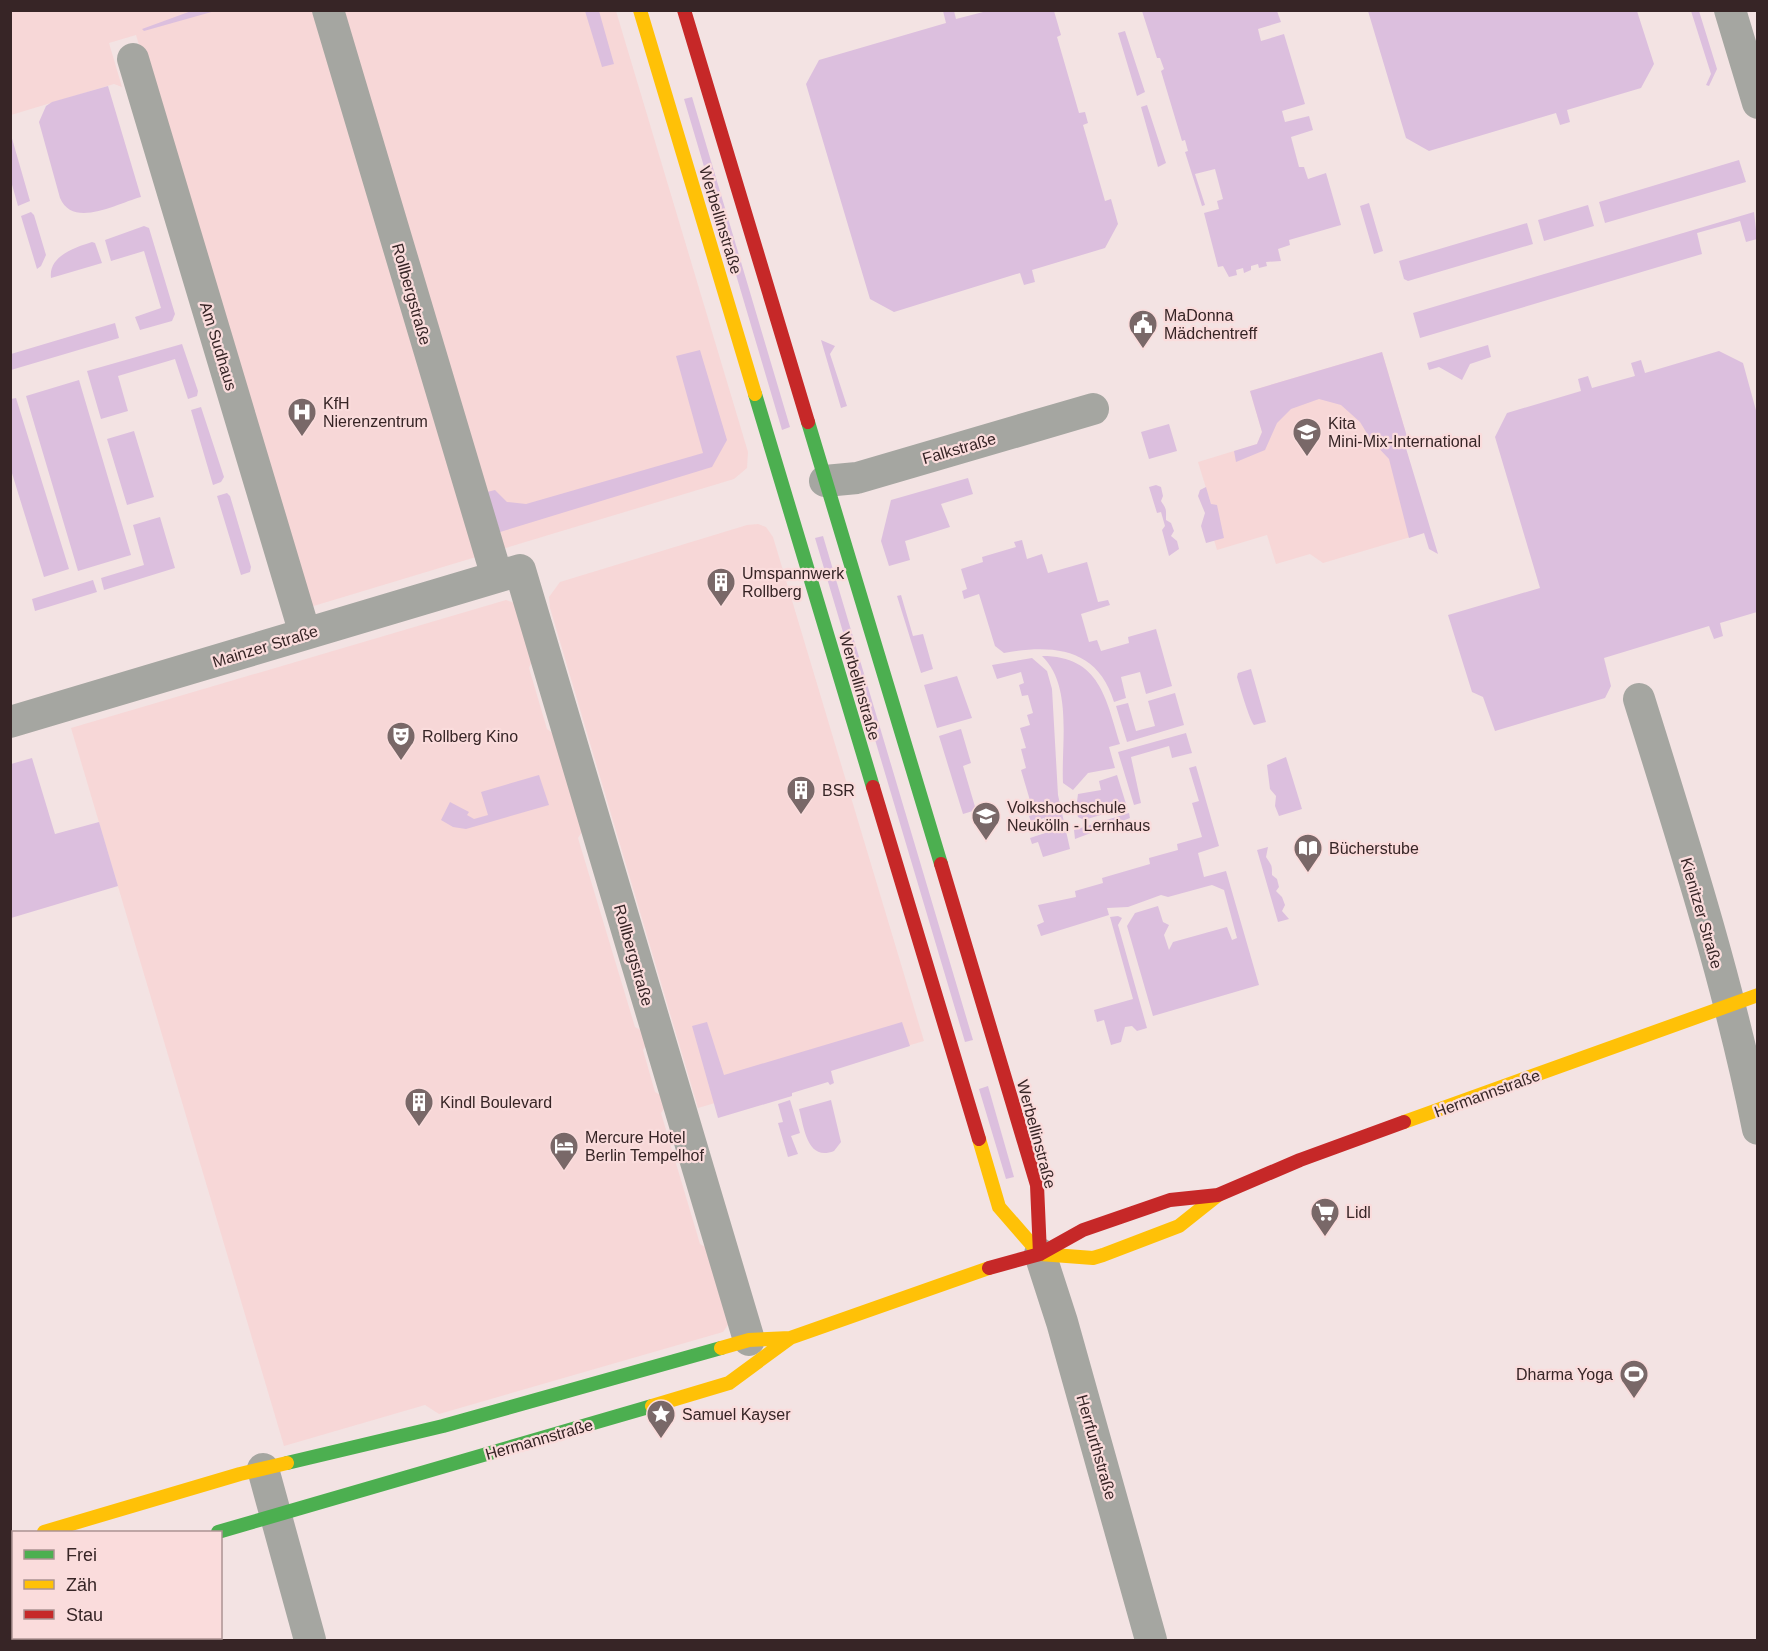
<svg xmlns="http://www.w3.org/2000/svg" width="1768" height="1651" font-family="Arial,sans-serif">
<rect width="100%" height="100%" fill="#f3e3e3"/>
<path fill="#f7d7d7" d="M11 11H616L748 452 747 468 734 479 307 608 136 35 109 43 122 87 114 84 11 115Z
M1382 352 1408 440 1400 453 1424 533 1323 563 1310 554 1276 564 1267 535 1217 550 1206 512 1211 504 1198 462 1257 444 1262 432 1250 391Z
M758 524 766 527 773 537 924 1041 698 1108 550 608 549 597 560 582 747 525Z
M506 600 515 603 535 653 529 668 547 729 561 739 587 824 578 838 635 1027 648 1034 650 1037 643 1050 655 1092 668 1099 669 1102 661 1113 700 1244 714 1252 732 1319 723 1332 439 1414 425 1405 284 1446 71 728Z"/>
<path fill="#dcbfde" d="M194 10 215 11 144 31 142 29Z
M585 11H599L614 64 602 67Z
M943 11H954L956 19 987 11H1054L1061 35 1057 37 1079 113 1085 112 1088 123 1083 125 1105 201 1111 199 1118 224 1105 248 1032 270 1035 282 1024 285 1020 273 894 312 870 299 806 84 819 60 946 23Z
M1142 11H1277L1281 22 1258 29 1261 41 1284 34 1305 104 1282 111 1285 122 1309 116 1313 130 1291 137 1299 167H1304L1308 179 1326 173 1341 225 1289 240 1290 245 1278 249 1281 261 1266 262 1267 266 1259 268 1258 264 1251 266V270L1244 273 1243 268 1236 270 1237 275 1229 277 1223 266 1218 267 1204 213 1219 209 1217 201 1223 199 1215 169 1195 174 1205 205 1202 206 1185 152 1188 151 1185 140 1182 141 1161 71 1164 69 1160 58H1157Z
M1368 11H1637L1654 64 1641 88 1567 110 1570 122 1560 125 1556 113 1429 151 1406 138Z
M1691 11H1699L1717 69 1709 86 1706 85 1711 74Z
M1125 31 1145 92 1137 96 1118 33Z
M108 86 141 197C118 203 73 229 60 198L39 122 46 106 52 102Z
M692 97 790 427 782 430 684 99Z
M1147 105 1166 163 1158 167 1141 107Z
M11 135 30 201 18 206 11 181Z
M1739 160 1746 182 1605 223 1599 202Z
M1369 203 1383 251 1374 254 1360 206Z
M1588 205 1594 226 1544 241 1538 220Z
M31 212 34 215 46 255 41 266 37 269 21 216Z
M1754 212 1757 239 1746 242 1740 221 1697 233 1702 254 1420 338 1413 313Z
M1527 223 1533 244 1408 281 1404 279 1399 261Z
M144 226 149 228 175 314 172 321 140 330 135 317 161 308 144 251 111 261 105 240Z
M92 242 95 243 102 263 51 278C48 256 76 247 92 242Z
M115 323 119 338 11 370V354Z
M821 340 835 346 830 354 847 406 841 408Z
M182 344 198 391 197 396 188 399 175 359 118 376 128 411 101 419 87 371Z
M1488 345 1491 357 1470 364 1462 380 1439 367 1429 370 1427 363Z
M700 350 727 440 712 467 500 532 487 492 495 490 507 502 526 504 703 453 676 356Z
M1719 351 1743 363 1757 414V612L1720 623 1723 636 1714 639 1709 626 1604 658 1611 686 1605 698 1495 731 1483 697 1472 692 1448 615 1540 588 1495 437 1507 413 1581 391 1578 379 1588 376 1592 388 1635 376 1631 363 1641 360 1645 373Z
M1382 352 1408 440 1405 445 1438 554 1429 549 1424 533 1409 538 1389 459 1371 440 1360 422 1341 405 1319 399 1291 409 1277 423 1265 450 1236 462 1234 451 1257 444 1262 432 1250 391Z
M79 380 131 555 78 571 26 396Z
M16 398 69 569 44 577 11 470V399Z
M201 407 224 477 221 482 213 485 191 410Z
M1169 424 1177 451 1149 459 1141 432Z
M134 431 154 497 127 505 107 439Z
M968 478 973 494 941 504 950 527 905 541 910 560 889 566 881 541 891 500Z
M1156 485 1161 487 1163 496 1161 501C1167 510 1166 509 1166 520L1171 523 1174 531 1171 536 1177 541 1179 549 1169 556 1162 530 1165 526 1161 512 1157 513 1149 487Z
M1206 487 1211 504 1217 505 1224 538 1206 543 1201 526 1205 513 1198 496 1200 490Z
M227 493 230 496 251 567 250 572 241 575 217 496Z
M160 517 175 568 104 590 101 578 144 565 133 525Z
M823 536 973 1040 965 1042 815 538Z
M1022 540 1027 559 1042 554 1048 573 1087 562 1098 602 1108 600 1110 605 1081 614 1089 642 1097 640 1101 651 1129 643 1128 637 1156 629 1172 686 1146 694 1140 672 1121 677 1126 698 1114 702C1098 648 1053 644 1004 653L995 646 979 594 964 599 962 591 967 589 961 569 983 562 982 557 1016 547 1014 542Z
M93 580 97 592 35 611 32 599Z
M901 595 913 636 923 634 933 669 921 673 897 596Z
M1042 656C1100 656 1106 699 1120 744L1109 747 1115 768 1088 773 1073 790 1063 783C1061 744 1073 686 1042 656Z
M1032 658 1047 671 1052 689 1058 795 1070 849 1043 857 1038 842 1032 844 1030 838 1048 832 1044 818 1031 822 1029 816 1034 814 1021 770 1026 768 1021 749 1026 748 1020 728 1030 725 1027 715 1033 713 1028 695 1022 696 1019 685 1024 683 1021 672 997 679 992 665Z
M1251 669 1266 722 1254 725C1250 722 1239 684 1237 677L1238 673Z
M957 676 972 718 937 728 924 685Z
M1175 693 1184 725 1127 742 1116 706 1128 703 1136 731 1155 726 1148 701Z
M961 729 971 763 963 766 976 810 963 814 939 736Z
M1186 733 1192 753 1172 758 1169 746 1131 757 1141 803 1134 805 1118 752Z
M1286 757 1302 809 1279 816 1275 806 1276 796 1270 789 1267 765Z
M32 758 55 834 99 822 118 886 11 918V764Z
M1196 766 1219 846 1198 853 1204 877 1226 871 1259 985 1153 1016 1127 926 1135 913 1158 906 1163 922 1169 925 1164 935 1169 950 1173 942 1227 927 1232 940 1237 938 1224 890 1212 885 1168 897 1161 895 1128 907 1107 908 1109 915 1041 936 1037 925 1044 922 1038 905 1076 897 1075 891 1103 883 1102 878 1150 864 1149 858 1178 850 1177 844 1202 837 1192 803 1199 801 1189 768Z
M539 775 549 805 466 829 453 827 441 820 450 802 469 812 467 815 474 819 488 815 481 792Z
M1117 775 1127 807 1084 820 1078 817 1076 809 1078 794 1101 790 1099 781Z
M1129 813 1130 818 1075 839 1074 830Z
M1268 847 1266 857C1272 866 1272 865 1272 875L1277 879 1279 887 1276 891 1282 897 1285 905 1282 911 1289 919 1278 922 1257 850Z
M1118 916 1122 918 1118 925 1147 1028 1137 1031 1132 1026 1125 1027 1121 1042 1111 1045 1104 1020 1097 1022 1094 1010 1133 999 1110 917Z
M707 1022 724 1075 902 1022 910 1046 831 1071 834 1083 830 1085 828 1082 792 1093V1096L718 1118 692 1026Z
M988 1086 1014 1177 1006 1179 979 1089Z
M790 1100 800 1133 791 1136 798 1154 788 1157 778 1123 783 1122 778 1104Z
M831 1100 841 1142 834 1151C807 1162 804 1127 799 1109Z"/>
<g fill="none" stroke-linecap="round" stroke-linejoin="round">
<path stroke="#a5a6a1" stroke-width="32" d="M328 10 497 577
M1730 10 1758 103
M133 59 305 634
M825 481 857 478 1093 409
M1639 699C1683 840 1729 984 1758 1129
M10 722 520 570 749 1340
M1040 1254 1062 1322 1151 1640
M263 1469 310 1640"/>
<path stroke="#4caf50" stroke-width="14" d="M755 394 873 787
M808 422 941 864
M287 1463 443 1426 721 1348
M218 1532 652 1406
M10 1543 14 1542"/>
<path stroke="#ffc107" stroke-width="14" d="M640 10 755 394
M1404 1122 1758 995
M979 1139 999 1207 1040 1254
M1040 1254 1093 1258 1103 1255 1179 1226 1218 1195
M721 1348 749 1340 790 1338 989 1268
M652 1406 729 1383 790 1338
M44 1532 240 1474 287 1463
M10 1589H14"/>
<path stroke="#c62828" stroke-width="14" d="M684 10 808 422
M873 787 979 1139
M941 864 1037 1185 1040 1254
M989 1268 1040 1254 1083 1230 1170 1200 1218 1195 1300 1160 1404 1122"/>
</g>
<defs>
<g id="civic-pin" transform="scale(1.5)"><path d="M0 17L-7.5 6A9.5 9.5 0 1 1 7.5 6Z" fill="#796868" stroke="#fadcdc"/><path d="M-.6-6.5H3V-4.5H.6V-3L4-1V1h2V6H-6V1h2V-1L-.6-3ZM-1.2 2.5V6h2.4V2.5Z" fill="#fff"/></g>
<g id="hospital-pin" transform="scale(1.5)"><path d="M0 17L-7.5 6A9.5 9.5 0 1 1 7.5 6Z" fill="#796868" stroke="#fadcdc"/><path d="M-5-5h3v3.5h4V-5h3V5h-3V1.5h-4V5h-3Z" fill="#fff"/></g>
<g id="school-pin" transform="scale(1.5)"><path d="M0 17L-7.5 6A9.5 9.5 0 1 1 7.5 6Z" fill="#796868" stroke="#fadcdc"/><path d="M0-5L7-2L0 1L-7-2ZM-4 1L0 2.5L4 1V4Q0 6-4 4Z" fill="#fff"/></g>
<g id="building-pin" transform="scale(1.5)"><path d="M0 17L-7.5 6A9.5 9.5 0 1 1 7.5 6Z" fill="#796868" stroke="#fadcdc"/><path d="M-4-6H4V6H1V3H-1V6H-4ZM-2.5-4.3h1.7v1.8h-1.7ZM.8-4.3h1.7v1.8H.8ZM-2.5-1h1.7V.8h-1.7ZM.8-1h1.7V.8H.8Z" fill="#fff"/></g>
<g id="theatre-pin" transform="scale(1.5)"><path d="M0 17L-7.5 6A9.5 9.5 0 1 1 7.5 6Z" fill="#796868" stroke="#fadcdc"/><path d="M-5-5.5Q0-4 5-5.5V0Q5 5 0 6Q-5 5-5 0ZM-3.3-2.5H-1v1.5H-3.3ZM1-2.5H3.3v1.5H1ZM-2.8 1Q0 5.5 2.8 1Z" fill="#fff"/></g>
<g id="university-pin" transform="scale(1.5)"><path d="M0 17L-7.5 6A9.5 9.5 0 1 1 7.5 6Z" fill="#796868" stroke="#fadcdc"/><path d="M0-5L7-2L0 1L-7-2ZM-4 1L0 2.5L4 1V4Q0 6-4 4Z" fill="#fff"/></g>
<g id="library-pin" transform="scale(1.5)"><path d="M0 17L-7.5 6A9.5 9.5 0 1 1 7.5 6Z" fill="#796868" stroke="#fadcdc"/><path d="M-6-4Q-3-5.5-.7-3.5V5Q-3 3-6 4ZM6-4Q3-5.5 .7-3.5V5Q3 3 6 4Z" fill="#fff"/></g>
<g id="hotel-pin" transform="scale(1.5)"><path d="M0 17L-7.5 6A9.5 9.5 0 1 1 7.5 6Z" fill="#796868" stroke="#fadcdc"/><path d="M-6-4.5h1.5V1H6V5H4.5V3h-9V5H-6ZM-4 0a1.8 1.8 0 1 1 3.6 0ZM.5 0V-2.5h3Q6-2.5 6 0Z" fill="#fff"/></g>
<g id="supermarket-pin" transform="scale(1.5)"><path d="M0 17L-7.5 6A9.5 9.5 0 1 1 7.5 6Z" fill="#796868" stroke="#fadcdc"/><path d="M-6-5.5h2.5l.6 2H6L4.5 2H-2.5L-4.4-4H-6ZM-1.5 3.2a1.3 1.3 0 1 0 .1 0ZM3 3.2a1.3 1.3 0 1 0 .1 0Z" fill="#fff"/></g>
<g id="stadium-pin" transform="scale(1.5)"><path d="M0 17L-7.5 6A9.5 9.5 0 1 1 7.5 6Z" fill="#796868" stroke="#fadcdc"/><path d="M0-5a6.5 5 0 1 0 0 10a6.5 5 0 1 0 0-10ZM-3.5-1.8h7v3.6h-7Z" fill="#fff"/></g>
<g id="sight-pin" transform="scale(1.5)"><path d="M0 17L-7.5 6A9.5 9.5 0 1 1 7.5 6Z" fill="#796868" stroke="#fadcdc"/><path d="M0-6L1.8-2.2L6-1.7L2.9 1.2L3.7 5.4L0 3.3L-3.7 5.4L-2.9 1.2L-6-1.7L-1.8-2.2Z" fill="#fff"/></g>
</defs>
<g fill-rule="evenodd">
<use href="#civic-pin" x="1143" y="324"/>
<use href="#hospital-pin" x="302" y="412"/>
<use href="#school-pin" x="1307" y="432"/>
<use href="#building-pin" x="721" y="582"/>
<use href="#theatre-pin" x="401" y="736"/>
<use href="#building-pin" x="801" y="790"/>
<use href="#university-pin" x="986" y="816"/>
<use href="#library-pin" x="1308" y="848"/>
<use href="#building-pin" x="419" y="1102"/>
<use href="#hotel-pin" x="564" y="1146"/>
<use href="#supermarket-pin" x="1325" y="1212"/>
<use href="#stadium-pin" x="1634" y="1374"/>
<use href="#sight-pin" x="661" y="1414"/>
</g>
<g text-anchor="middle" stroke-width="4.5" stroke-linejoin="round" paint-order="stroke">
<g font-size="16" fill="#372526" stroke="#fadcdc">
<text transform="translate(721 220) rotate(73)" y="6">Werbellinstraße</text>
<text transform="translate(412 294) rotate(74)" y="6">Rollbergstraße</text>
<text transform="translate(219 346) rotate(73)" y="6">Am Sudhaus</text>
<text transform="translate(959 448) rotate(-16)" y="6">Falkstraße</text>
<text transform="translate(265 646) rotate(-17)" y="6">Mainzer Straße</text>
<text transform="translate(860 686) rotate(74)" y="6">Werbellinstraße</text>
<text transform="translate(1702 913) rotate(74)" y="6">Kienitzer Straße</text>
<text transform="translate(634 955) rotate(74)" y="6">Rollbergstraße</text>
<text transform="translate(1487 1093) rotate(-20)" y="6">Hermannstraße</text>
<text transform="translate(1037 1134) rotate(75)" y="6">Werbellinstraße</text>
<text transform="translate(539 1439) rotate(-16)" y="6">Hermannstraße</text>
<text transform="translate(1097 1447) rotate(74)" y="6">Herrfurthstraße</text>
</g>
<g font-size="16" fill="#372526" stroke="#fadcdc" text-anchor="start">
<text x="1164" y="321">MaDonna<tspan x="1164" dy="18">Mädchentreff</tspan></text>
<text x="323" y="409">KfH<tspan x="323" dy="18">Nierenzentrum</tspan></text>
<text x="1328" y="429">Kita<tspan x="1328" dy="18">Mini-Mix-International</tspan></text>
<text x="742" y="579">Umspannwerk<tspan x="742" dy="18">Rollberg</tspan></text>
<text x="422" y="742">Rollberg Kino</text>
<text x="822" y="796">BSR</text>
<text x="1007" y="813">Volkshochschule<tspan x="1007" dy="18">Neukölln - Lernhaus</tspan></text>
<text x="1329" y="854">Bücherstube</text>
<text x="440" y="1108">Kindl Boulevard</text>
<text x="585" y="1143">Mercure Hotel<tspan x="585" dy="18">Berlin Tempelhof</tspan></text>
<text x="1346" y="1218">Lidl</text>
<text x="1613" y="1380" text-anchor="end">Dharma Yoga</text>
<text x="682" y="1420">Samuel Kayser</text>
</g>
</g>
<rect width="1768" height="1651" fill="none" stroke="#372526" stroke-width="24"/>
<rect x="12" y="1531" width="210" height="108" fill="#fadcdc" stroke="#ac9393" stroke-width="1.5"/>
<rect x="24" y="1550" width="30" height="9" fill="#4caf50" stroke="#ac9393" stroke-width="1.5"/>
<text x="66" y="1561" font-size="18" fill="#372526">Frei</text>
<rect x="24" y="1580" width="30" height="9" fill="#ffc107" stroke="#ac9393" stroke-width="1.5"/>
<text x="66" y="1591" font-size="18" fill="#372526">Zäh</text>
<rect x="24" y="1610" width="30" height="9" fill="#c62828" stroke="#ac9393" stroke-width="1.5"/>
<text x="66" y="1621" font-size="18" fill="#372526">Stau</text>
</svg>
